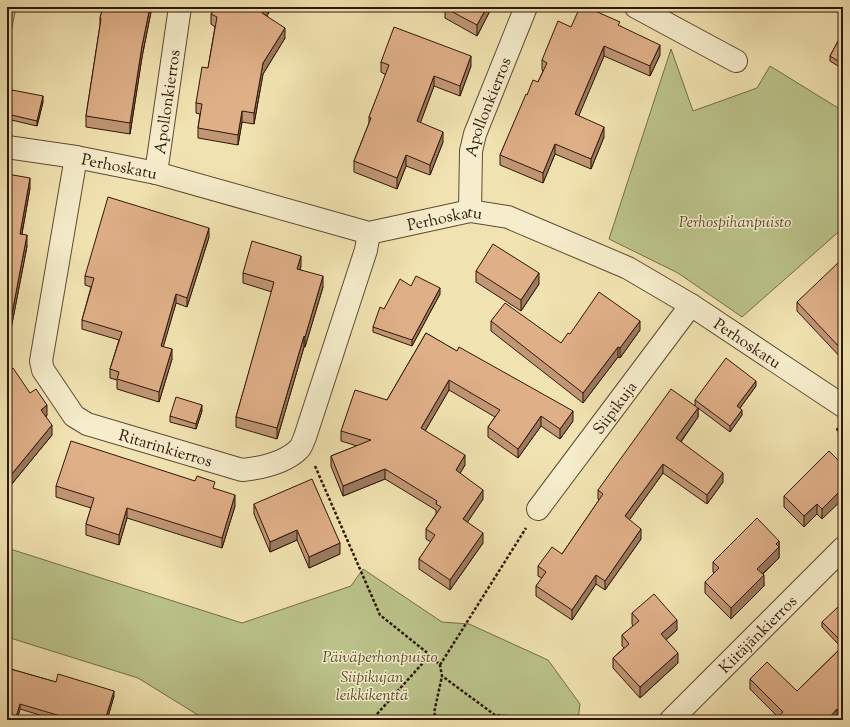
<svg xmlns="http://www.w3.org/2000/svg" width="850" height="727" font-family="'Sorts Mill Goudy',serif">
<rect width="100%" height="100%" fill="#f1e3b1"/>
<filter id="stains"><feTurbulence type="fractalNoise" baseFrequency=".005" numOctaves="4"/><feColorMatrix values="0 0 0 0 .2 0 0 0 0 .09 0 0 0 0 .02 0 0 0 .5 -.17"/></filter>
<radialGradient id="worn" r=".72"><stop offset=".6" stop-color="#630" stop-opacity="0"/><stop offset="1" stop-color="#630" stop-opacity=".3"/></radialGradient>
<path fill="#bbc38b" stroke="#756d4a" d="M7 7H16L7 53Z
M671 49 693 111 757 88 770 66 843 111V228L742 317 678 273 609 239Z
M7 548 242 623 351 586 363 569 442 622 469 624 548 660 580 704 578 720H206L138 678 7 637Z"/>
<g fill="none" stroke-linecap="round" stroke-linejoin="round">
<g stroke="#604a32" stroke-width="24">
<g id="minor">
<path d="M636 7 736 61"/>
<path id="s1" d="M7 147 76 157 156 173 369 233 470 211 508 217 628 268 691 305 843 406"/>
<path id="s2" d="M76 157 41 361 43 370 74 416 87 424 242 470C261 468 285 463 299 449 302 446 303 441 305 437L366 250 369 233"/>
<path id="s3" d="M156 173 180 7"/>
<path id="s4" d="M470 211 471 151 475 134 526 7"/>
<path id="s5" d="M538 509 691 305"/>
<path id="s6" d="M671 720 843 548"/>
</g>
</g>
<path stroke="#2f1708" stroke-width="2.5" stroke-dasharray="3 2" stroke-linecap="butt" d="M837 428 843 445
M315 466 380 615 430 655 440 665 442 676 495 715 551 720
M440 665 526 528
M377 714 430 655
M495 715V720
M438 720 434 713 442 676"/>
<use href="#minor" stroke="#f6edcc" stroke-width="22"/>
</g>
<path fill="#c09675" stroke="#2f1708" d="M103 7H152L142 57 130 134 86 127V116L100 25V18Z
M216 7H272L267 16 285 38 263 74 254 124 242 122 238 145 198 138V128L200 114 196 113V103L208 68 215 27 211 24V14Z
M492 7 477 36 445 18V8Z
M620 26 660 55 650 76 604 56 578 116 604 137 591 169 555 154 543 183 500 165V155L527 95 538 82 543 71 542 70V60L571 27Z
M843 32V69L830 61V56Z
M381 62 471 66 460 96 434 86 420 123 443 142 430 175 406 166 397 189 354 172V161L369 123V117L386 75 381 72Z
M43 102 37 126 7 119V112Z
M7 174 30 188 22 234 27 246 10 334 7 333Z
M209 237 187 307 176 303 163 346 172 359 159 402 117 389V380L110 378V369L119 340 82 329V320L91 287 85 285V276Z
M843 264V360L797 311V302Z
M301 266 300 269 323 287 305 347H304L277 439 236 427V417L272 292 243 283V273Z
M476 271 539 284 521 311 476 282Z
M411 286 440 294 412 346 373 332V327L384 309Z
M491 321 561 343 570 334 640 330 620 358 618 357 583 403 491 331Z
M426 333 573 421 560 439 541 426 518 458 488 437V427L495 417 449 390 425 431 465 465 460 473 483 499 467 522 483 543 450 590 419 569V559L431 542 426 539V529L436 514V510L385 479 343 496 331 466V456L357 446 341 441V431L387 400Z
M7 372 30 393 47 415 46 417 52 435 11 485 7 482Z
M756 386 740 408 742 415 730 432 698 408V417L681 442 723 482 707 504 663 473 629 520 641 539 605 590 596 584 572 620 536 596V586L542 578 538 576V566L562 554 599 500 598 499V490L695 406V400Z
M202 411 196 429 170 422V416Z
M829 451 822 519 817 514 804 527 784 507V496Z
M56 486 215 489 235 506 222 548 127 518 119 545 86 535V524L91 508 56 497Z
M254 504 340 554 309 568 297 540 270 552 254 514Z
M779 541V558L763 574 764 586 731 619 705 593V582L714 573 713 572V562Z
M843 612 840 646 822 627V622Z
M632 613 677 630 666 640 678 663 640 698 613 668V658L624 648 622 646V635L633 626 632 624Z
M843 646V720H838L837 719 778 717 750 689V679L797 691Z
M7 668 56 682 114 696 107 720H56L20 709 17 720H7Z"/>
<path fill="#9c7a5f" stroke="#2f1708" d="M150 7H152L142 57 130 134V123L142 46Z
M266 7H272L262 23V13Z
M487 7H492L477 36V25Z
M285 28V38L263 74 254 124V113L263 63Z
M660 45V55L650 76V66Z
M604 46V56L575 125V114Z
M471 56V66L460 96V86Z
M434 76V86L417 132V121Z
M43 96V102L37 126V121Z
M242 111V122L238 145V135Z
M604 127V137L591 169V159Z
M443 132V142L430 175V165Z
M555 144V154L543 183V173Z
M406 155V166L397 189V178Z
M30 178V188L20 244V234Z
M209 228V237L187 307V298Z
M27 235V246L10 334V324Z
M301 256V266L297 279V269Z
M539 273V284L521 311V300Z
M323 276V287L305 347V337Z
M440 288V294L412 346V340Z
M176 294V303L161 355V346Z
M640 321V330L620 358V348Z
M304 336V347L277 439V428Z
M618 347V357L583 403V393Z
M172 349V359L159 402V392Z
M449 380V390L421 438V428Z
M756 381V386L737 412V406Z
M47 405V415L41 420V410Z
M202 405V411L196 429V424Z
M698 408V417L676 448V438Z
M742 410V415L730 432V426Z
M573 411V421L560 439V429Z
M541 416V426L518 458V449Z
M52 425V435L11 485V475Z
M465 455V465L456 480V470Z
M663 464V473L625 526V516Z
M385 469V479L343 496V486Z
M723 473V482L707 504V495Z
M843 488V499L822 519V509Z
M483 490V499L463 529V519Z
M235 495V506L222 548V538Z
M817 504V514L804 527V516Z
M127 508V518L119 545V535Z
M641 529V539L605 590V581Z
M297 530V540L270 552V542Z
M483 533V543L450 590V580Z
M779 541V558L757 579V569L776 544Z
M340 543V554L309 568V557Z
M596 575V584L572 620V610Z
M764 575V586L731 619V608Z
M677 620V630L661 644V634Z
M843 638V643L840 646V640Z
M678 653V663L640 698V687Z
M114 691V696L107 720H105Z
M20 704V709L17 720H15Z
M837 709V720H827Z"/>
<path fill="#dfaf88" stroke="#2f1708" d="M103 7H150L142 46 130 123 86 116 101 19 100 18Z
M216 7H266L262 13 285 28 263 63 254 113 242 111 238 135 198 128 202 104 196 103 202 67 208 68 217 17 211 14Z
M445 7H487L477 25 445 8Z
M580 7H586L620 22 618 25 660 45 650 66 604 46 575 114 604 127 591 159 555 144 543 173 500 155 526 94 527 95 533 80 538 82 547 63 542 60 558 21 571 27Z
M394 27 471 56 460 86 434 76 417 121 443 132 430 165 406 155 397 178 354 161 371 118 369 117 389 65 381 62Z
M843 32V64L830 56Z
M12 90 43 96 37 121 7 114Z
M7 174 30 178 20 234 27 235 10 324 7 323Z
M108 197 209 228 187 298 176 294 161 346 172 349 159 392 117 379 119 372 110 369 122 332 82 320 94 278 85 276Z
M252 241 301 256 297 269 323 276 305 337 304 336 277 428 236 417 274 282 243 273Z
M493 244 539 273 521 300 476 271Z
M840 261 843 264V351L797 302Z
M416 276 440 288 412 340 373 327 380 307 384 309 400 279 411 286Z
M599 292 640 321 620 348 618 347 583 393 491 321 505 303 561 343 568 333 570 334Z
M426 333 457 351 459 347 573 411 560 429 541 416 518 449 488 427 500 410 449 380 421 428 465 455 456 470 483 490 463 519 483 533 450 580 419 559 435 535 426 529 441 507 436 504 437 501 385 469 343 486 331 456 371 440 341 431 355 390 387 400Z
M726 358 756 381 737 406 742 410 730 426 695 400Z
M13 368 30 393 36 389 47 405 41 410 52 425 11 475 7 471V372Z
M671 389 698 408 676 438 723 473 707 495 663 464 625 516 641 529 605 581 596 575 572 610 536 586 546 572 538 566 552 547 562 554 603 494 598 490Z
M176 397 202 405 196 424 170 416Z
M71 441 195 481 197 476 215 482 213 488 235 495 222 538 127 508 119 535 86 524 94 498 56 486Z
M829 451 843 465V488L822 509 817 504 804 516 784 496Z
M312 479 340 543 309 557 297 530 270 542 254 504Z
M757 518 779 541 776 544 779 547 757 569 764 575 731 608 705 582 719 568 713 562Z
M654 594 677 620 661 634 678 653 640 687 613 658 629 644 622 635 639 621 632 613Z
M838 607 843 612V638L840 640 822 622Z
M843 646V715L837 709 827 720H775L783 712 750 679 767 662 797 691Z
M7 668 56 682 58 674 114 691 105 720H74L20 704 15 720H7Z"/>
<g text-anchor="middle" stroke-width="3" stroke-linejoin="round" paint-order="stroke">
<g font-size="16" fill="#2f1708" stroke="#f6edcc">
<text dy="6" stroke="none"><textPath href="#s3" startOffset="72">Apollonkierros</textPath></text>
<text dy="6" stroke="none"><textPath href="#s4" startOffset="107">Apollonkierros</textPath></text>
<text dy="6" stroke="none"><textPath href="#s1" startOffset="114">Perhoskatu</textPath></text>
<text dy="6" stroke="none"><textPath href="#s1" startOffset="450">Perhoskatu</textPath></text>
<text dy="6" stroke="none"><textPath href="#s1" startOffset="786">Perhoskatu</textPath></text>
<text dy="6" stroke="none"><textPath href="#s5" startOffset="127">Siipikuja</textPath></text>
<text dy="6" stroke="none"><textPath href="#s2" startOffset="369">Ritarinkierros</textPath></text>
<text dy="6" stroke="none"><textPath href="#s6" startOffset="122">Kiitäjänkierros</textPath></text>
</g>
<g font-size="16" font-style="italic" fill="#594b2f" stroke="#f6edcc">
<text x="735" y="227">Perhospihanpuisto</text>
<text x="380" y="662">Päiväperhonpuisto</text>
<text x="372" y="682">Siipikujan<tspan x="372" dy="18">leikkikenttä</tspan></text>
</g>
</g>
<rect width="850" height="727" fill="none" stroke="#f1e3b1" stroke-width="24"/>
<rect x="8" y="8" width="834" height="711" fill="none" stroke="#2f1708" stroke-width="2"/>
<rect x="12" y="12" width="826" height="703" fill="none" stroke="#2f1708"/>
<rect width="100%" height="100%" filter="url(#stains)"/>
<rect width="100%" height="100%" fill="url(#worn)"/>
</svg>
